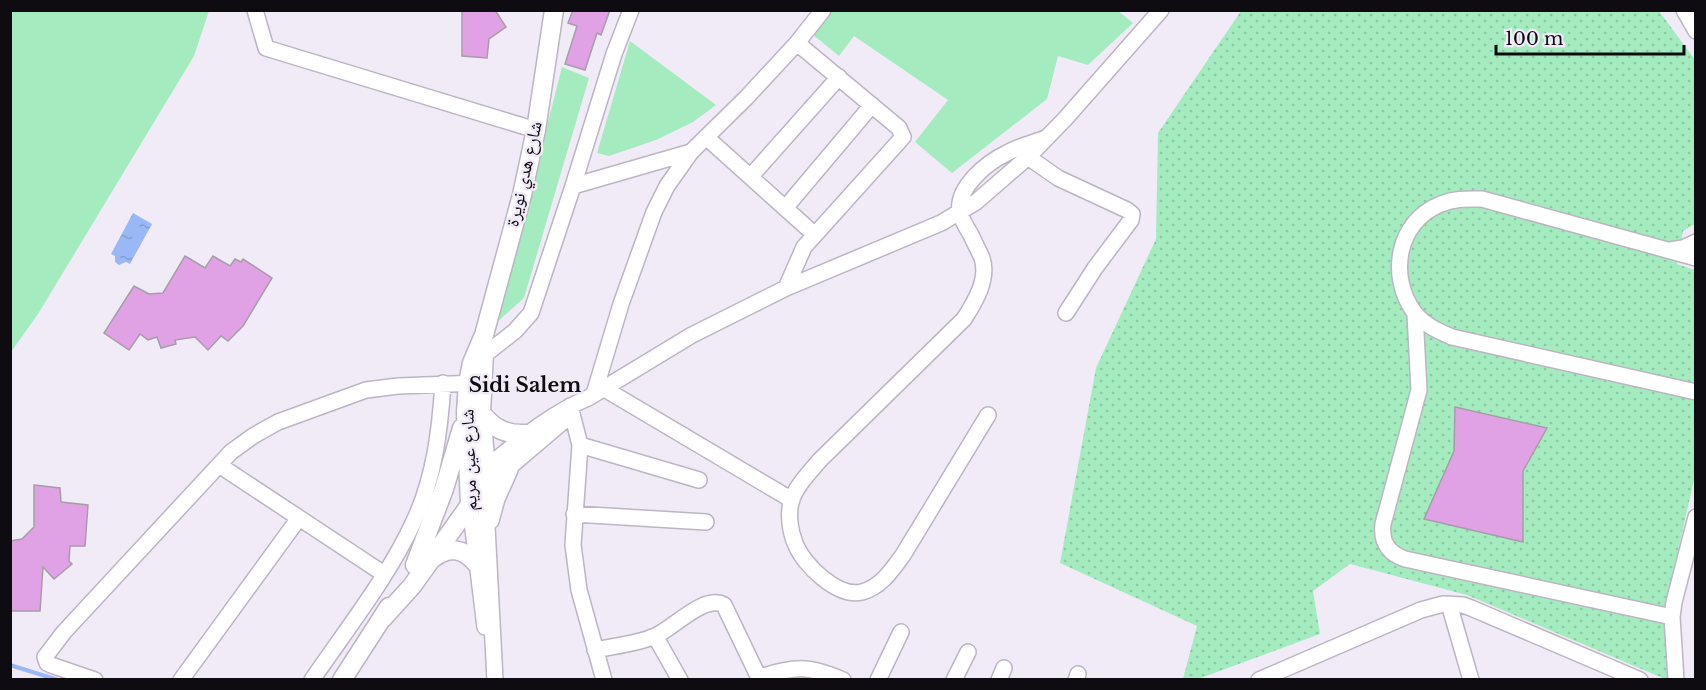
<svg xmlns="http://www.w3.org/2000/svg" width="1706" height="690" font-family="'Libre Baskerville','Noto Naskh Arabic',serif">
<defs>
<pattern id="park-dots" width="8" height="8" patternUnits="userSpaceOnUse" patternTransform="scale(1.5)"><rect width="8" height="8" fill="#a4ecbf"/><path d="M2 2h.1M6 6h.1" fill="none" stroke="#8cc9a3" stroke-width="1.8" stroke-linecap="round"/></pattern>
<pattern id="water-ripples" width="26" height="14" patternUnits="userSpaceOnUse" patternTransform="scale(1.5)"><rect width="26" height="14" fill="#9ab8f6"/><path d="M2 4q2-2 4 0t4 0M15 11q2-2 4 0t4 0" fill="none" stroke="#849dd2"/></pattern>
</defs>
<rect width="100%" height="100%" fill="#f1eaf7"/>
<path fill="#a4ecbf" d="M11 10 209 11 194 56 38 314 11 352Z
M833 10H1117L1133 23 1088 65 1058 56 1047 99 952 173 915 142 948 100 854 36 839 56 812 34Z
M630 41 716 105 693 122 656 140 609 156 597 153Z
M562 67 589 78 524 298 497 322Z"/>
<path fill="url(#park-dots)" d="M1241 11H1659L1696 61 1695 224 1683 231 1677 264 1695 270 1696 471 1665 608 1669 679H1665L1467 595 1350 564 1313 591 1320 634 1198 679H1183L1197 626 1060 563 1096 368 1156 239 1158 133Z"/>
<path fill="url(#water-ripples)" d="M133 213 152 224 130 264 126 262 119 265 115 262V256L111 254Z"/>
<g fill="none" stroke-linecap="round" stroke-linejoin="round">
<path stroke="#9ab8f6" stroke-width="4" d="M10 665 58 680"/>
</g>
<path fill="#e1a1e5" stroke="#a79da8" stroke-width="1.5" d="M462 10H495L506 27 489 39 487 58 462 56Z
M573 10H610L601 35 597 33 585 70 565 64 577 26 568 23Z
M185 256 205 268 213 256 230 266 235 259 241 262 243 259 272 278 243 326 228 341 221 336 208 350 195 337 175 340 176 344 161 348 157 337 148 340 140 334 129 350 104 333 134 286 149 294 163 293Z
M1455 407 1547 428 1523 471V542L1424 519 1454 451Z
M34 485 60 488 61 502 88 505 85 546H70L69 561 72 564 54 579 43 567 40 611H10V541L22 539 34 527Z"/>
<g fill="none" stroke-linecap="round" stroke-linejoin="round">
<g stroke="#bcb5c2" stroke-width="18">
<path id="minor" d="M255 10 266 48 536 130
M1684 10 1696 31
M706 137 814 234
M1028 157 1058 178 1127 210 1132 214 1131 220 1095 268 1066 313
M751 176 839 77
M573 186 691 152
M786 207 872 105
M1670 250 1683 248 1696 242
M1696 258 1482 199C1468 199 1455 198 1441 204 1397 221 1388 276 1414 312 1424 325 1438 331 1452 337L1696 392
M786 288 804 247 903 137 899 128 797 43
M1415 314 1419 390 1383 524C1381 542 1388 553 1405 559L1672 617
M478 360 515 331 531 313 573 186 614 54 631 10
M603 388 792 500
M594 394 621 304 654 212 667 186 691 152 746 98 797 43 823 10
M570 406 580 445 573 545 579 590 604 680
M988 415 903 555C892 570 881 587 862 592 838 598 803 565 795 543 790 531 788 515 791 502 795 487 810 472 820 460L964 319C975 302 989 279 982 258 979 251 975 244 972 237 968 229 961 220 960 212 956 187 988 162 1007 153 1019 146 1033 143 1046 138
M580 445 699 480
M219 465 384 574
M486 468C518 442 549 414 588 398L692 335 786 288 941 223 976 202 1028 157 1065 119 1161 10
M470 505 485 627
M574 514 706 522
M491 521 497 499 510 470
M1449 604 1471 680
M655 636 680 680
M595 650C614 646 637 644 655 636 674 628 704 594 724 605L760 680
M759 677C796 667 806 664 843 680
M95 680 51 665 47 663 45 657 64 632 231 452 253 436 278 422 366 390 398 386 478 383
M181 680 299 518
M312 680C346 630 389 576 414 521 434 479 440 430 443 383
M495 680 485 488 572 414
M878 680 901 632
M954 680 968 652
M999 680 1004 668
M1076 680 1078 674
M1259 680 1421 610 1443 604 1463 605 1471 608 1640 680
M1676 680 1672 617 1674 602 1696 517"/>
</g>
<g stroke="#bcb5c2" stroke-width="21">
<path id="major" d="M481 413C494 429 506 435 527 434
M470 505 466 412 468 383 472 363 484 335 522 195 536 130 554 10
M433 558C449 546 463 548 476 563
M415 565 444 489 462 428
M383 618 412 586 470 505 485 488 486 468 481 413 484 352
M342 680 389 607"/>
</g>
<use href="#minor" stroke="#fff" stroke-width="15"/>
<use href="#major" stroke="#fff" stroke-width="18"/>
</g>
<g text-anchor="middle" stroke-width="5" stroke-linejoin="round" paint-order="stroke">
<g font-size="18" fill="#0e0c10" stroke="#f1eaf7">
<text transform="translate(524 174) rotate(-77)" y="6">شارع هدي نويرة</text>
<text transform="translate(469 460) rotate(-92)" y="6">شارع عين مريم</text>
</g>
<g font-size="20" font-weight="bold" fill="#0e0c10" stroke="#f1eaf7">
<text x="525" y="392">Sidi Salem</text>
</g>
</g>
<rect width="1706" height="690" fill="none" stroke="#0e0c10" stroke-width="24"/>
<path d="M1496 45v9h188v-9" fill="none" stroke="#0e0c10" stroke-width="3"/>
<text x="1505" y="45" font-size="18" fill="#0e0c10" stroke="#f1eaf7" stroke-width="4.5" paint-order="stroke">100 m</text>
</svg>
